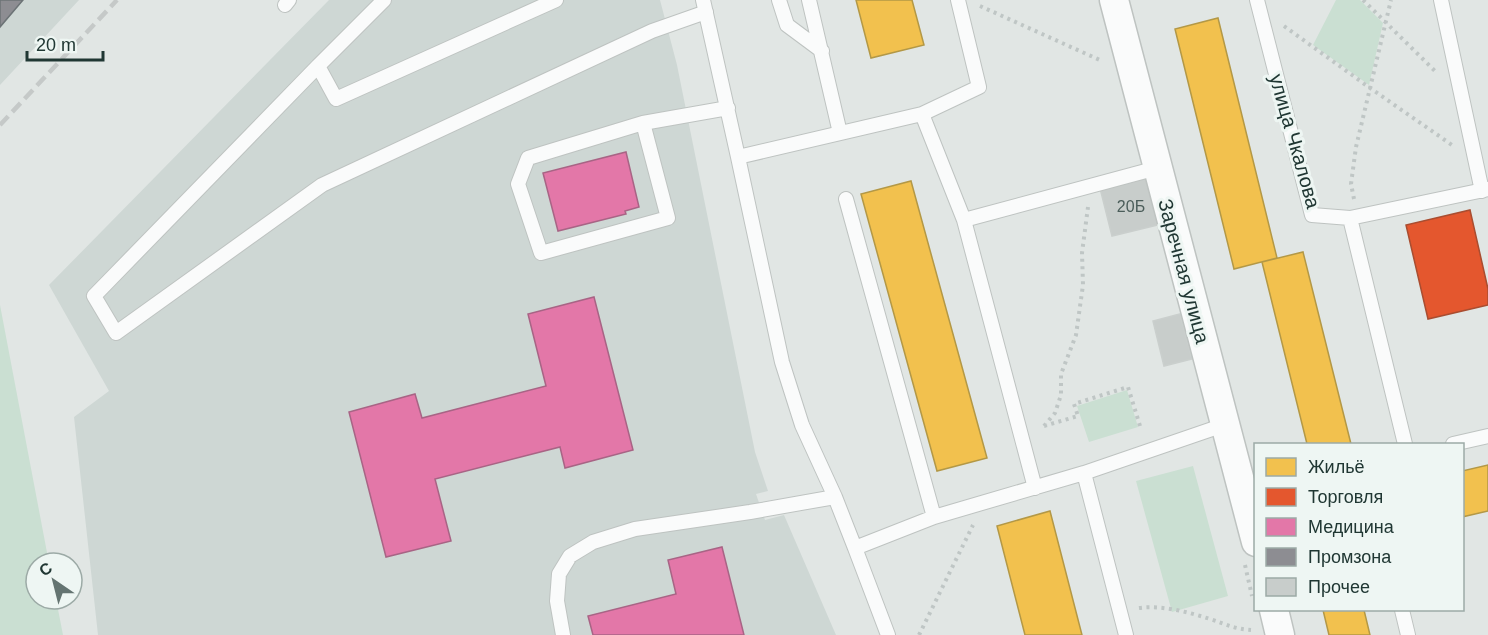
<svg xmlns="http://www.w3.org/2000/svg" width="1488" height="635" font-family="Helvetica,sans-serif">
<rect width="100%" height="100%" fill="#e1e6e4"/>
<path fill="#ced7d4" d="M0 0H79L0 85Z
M329 0H660L677 65 755 452 768 491 756 494 765 520 784 515 836 635H98L74 417 109 391 49 285Z"/>
<path fill="#cadfd2" d="M1336 0H1360L1383 23 1369 85 1313 45Z
M0 305 49 563H36V599H56L63 635H0Z
M1127 390 1138 427 1089 442 1077 406Z
M1193 466 1228 596 1172 612 1136 481Z"/>
<path fill="#f2c14e" stroke="#b39846" stroke-width="1.5" d="M856 0H912L924 45 871 58Z
M1218 18 1277 258 1234 269 1175 29Z
M911 181 987 458 937 471 861 194Z
M1303 252 1351 444H1307L1262 262Z
M1488 465V511L1462 517V471Z
M1050 511 1082 635H1025L997 526Z
M1323 610H1364L1370 635H1329Z"/>
<path fill="#e4572e" stroke="#a94d30" stroke-width="1.5" d="M1470 210 1488 289V305L1428 319 1406 225Z"/>
<path fill="#e377a8" stroke="#a86485" stroke-width="1.5" d="M626 152 639 207 625 211 626 214 558 231 543 173Z
M594 297 633 450 565 468 560 447 435 479 451 541 386 557 349 412 415 394 422 418 546 386 528 314Z
M722 547 744 635H593L588 616 676 594 668 560Z"/>
<path fill="#8d8d92" stroke="#6c7376" stroke-width="1.5" d="M0 0H23L0 27Z"/>
<path fill="#c8cdcb" stroke="#cacfcd" stroke-width="1.5" d="M1150 176 1162 224 1112 236 1100 188Z
M1180 314 1192 359 1164 366 1153 321Z"/>
<g fill="none" stroke-linecap="round" stroke-linejoin="round">
<g stroke="#bec3c1" stroke-width="16">
<path id="lane" d="M384 0 318 66 336 99 556 0
M703 0 738 157 922 114 964 220 1035 488
M779 0 787 25 822 51
M809 0 840 133
M1257 0 1312 215 1350 218 1488 189
M1441 0 1482 191
M285 5 289 0
M318 66 94 296 116 333 322 185 652 31 706 12
M922 114 979 87 958 0
M643 123 668 218 541 253 518 184 528 158 643 123 728 108
M738 157 782 362 802 425 835 497 855 548
M846 199 934 517
M1350 218 1405 444
M964 220 1157 168
M1453 444 1488 436
M1084 473 1224 425
M1402 610 1408 635
M563 635 557 601 559 574 570 556 593 542 635 529 750 512 835 497
M888 635 855 548 934 517 1084 473 1126 635"/>
</g>
<g stroke="#bec3c1" stroke-width="31">
<path id="street" d="M1114 0 1256 542
M1274 610 1280 635"/>
</g>
<path stroke="#bfc6c5" stroke-width="4" stroke-dasharray="3 4.5" stroke-linecap="butt" d="M1363 0 1435 71
M980 6 1102 61
M1284 26 1370 88 1452 145
M1354 199 1351 184 1356 147 1391 0
M1044 426 1055 413 1061 395V374L1076 335 1083 285 1082 253 1088 207
M1044 426 1078 416 1074 404 1128 387 1140 426
M1245 565 1252 596
M1139 608C1162 605 1188 612 1210 619 1226 624 1234 629 1251 630
M919 635 973 525"/>
<use href="#lane" stroke="#fafbfb" stroke-width="14"/>
<use href="#street" stroke="#fafbfb" stroke-width="28"/>
<path stroke="#c5c9c8" stroke-width="4.5" stroke-dasharray="12 6" stroke-linecap="butt" d="M0 125 117 0"/>
</g>
<g text-anchor="middle" stroke-width="6" stroke-linejoin="round" paint-order="stroke">
<g font-size="16" fill="#4b5d5a">
<text x="1131" y="212">20Б</text>
</g>
<g font-size="20" fill="#203733" stroke="#eef6f3">
<text transform="translate(1295 141) rotate(74)" y="7">улица Чкалова</text>
<text transform="translate(1184 271) rotate(75)" y="7">Заречная улица</text>
</g>
</g>
<rect x="1254" y="443" width="210" height="168" fill="#eef6f3" stroke="#9caaa6" stroke-width="1.5"/>
<rect x="1266" y="458" width="30" height="18" fill="#f2c14e" stroke="#9caaa6" stroke-width="1.5"/>
<text x="1308" y="473" font-size="18" fill="#203733">Жильё</text>
<rect x="1266" y="488" width="30" height="18" fill="#e4572e" stroke="#9caaa6" stroke-width="1.5"/>
<text x="1308" y="503" font-size="18" fill="#203733">Торговля</text>
<rect x="1266" y="518" width="30" height="18" fill="#e377a8" stroke="#9caaa6" stroke-width="1.5"/>
<text x="1308" y="533" font-size="18" fill="#203733">Медицина</text>
<rect x="1266" y="548" width="30" height="18" fill="#8d8d92" stroke="#9caaa6" stroke-width="1.5"/>
<text x="1308" y="563" font-size="18" fill="#203733">Промзона</text>
<rect x="1266" y="578" width="30" height="18" fill="#c8cdcb" stroke="#9caaa6" stroke-width="1.5"/>
<text x="1308" y="593" font-size="18" fill="#203733">Прочее</text>
<g transform="translate(54 581) rotate(325)"><circle r="28" fill="#eef6f3" stroke="#9caaa6" stroke-width="1.5"/>
<path d="M0-4.5L10 22L0 15L-10 22Z" fill="#647471"/>
<text y="-9" font-size="16" font-weight="bold" text-anchor="middle" fill="#203733">С</text>
</g>
<path d="M27 51v9h76v-9" fill="none" stroke="#203733" stroke-width="3"/>
<text x="36" y="51" font-size="18" fill="#203733" stroke="#eef6f3" stroke-width="4.5" paint-order="stroke">20 m</text>
</svg>
